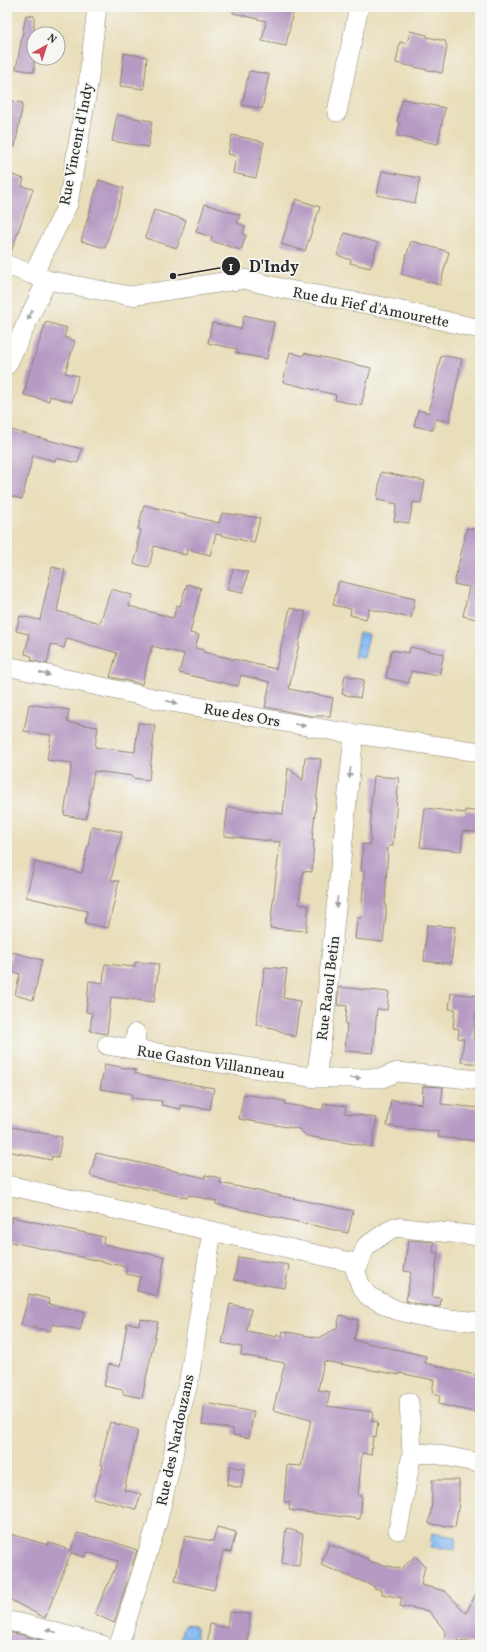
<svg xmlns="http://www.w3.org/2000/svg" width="487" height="1652" font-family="Vollkorn,serif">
<defs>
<pattern id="water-waves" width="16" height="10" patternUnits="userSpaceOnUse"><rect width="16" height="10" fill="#86bbf5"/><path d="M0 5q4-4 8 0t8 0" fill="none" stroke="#6e98c7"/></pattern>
</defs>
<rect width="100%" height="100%" fill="#f6f6f2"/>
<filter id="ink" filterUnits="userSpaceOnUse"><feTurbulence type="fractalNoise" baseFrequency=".025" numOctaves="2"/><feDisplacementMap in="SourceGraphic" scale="8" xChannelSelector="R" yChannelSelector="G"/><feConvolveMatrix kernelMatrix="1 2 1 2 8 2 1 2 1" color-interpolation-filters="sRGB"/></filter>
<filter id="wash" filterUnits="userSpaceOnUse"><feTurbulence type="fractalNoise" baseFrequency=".012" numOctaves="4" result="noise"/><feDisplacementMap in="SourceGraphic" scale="16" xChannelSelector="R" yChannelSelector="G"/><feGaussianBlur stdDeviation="0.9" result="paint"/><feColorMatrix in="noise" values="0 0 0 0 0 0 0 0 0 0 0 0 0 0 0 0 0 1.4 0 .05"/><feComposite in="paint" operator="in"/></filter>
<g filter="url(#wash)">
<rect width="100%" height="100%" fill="#e9deba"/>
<path fill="url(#water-waves)" stroke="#587390" d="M359 632 369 634 364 658 354 657Z
M432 1533 456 1537 455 1550 430 1547Z
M186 1625 194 1626V1628L197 1629 195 1645H179L183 1627H185Z"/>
<g id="blocks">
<path fill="#b69ac3" d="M234 7H294L286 46 262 41 266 21 233 13Z
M26 15 34 16V72L16 69Z
M410 31 427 35V37L445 41 447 47 442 73 396 63 400 42 407 44Z
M124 53 147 57 144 89 120 86Z
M249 71 269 74 262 109 242 105Z
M402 99 445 108 438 144 397 136 400 123 397 122Z
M7 100 23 103 15 147 7 146Z
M117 115 152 121 148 147 112 141Z
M232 135 264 142 256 178 233 173 236 156 228 154Z
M382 171 420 178 415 203 377 195Z
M7 173 24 179 22 186 33 189 10 255 7 254Z
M99 180 124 188 105 248 81 241Z
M296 199 320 207 305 251 281 244Z
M205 204 240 215 237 223 245 226 243 234 246 235 241 250 211 241 212 237 196 232Z
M154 210 186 220 177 248 145 238Z
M345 233 378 243 370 268 350 263 351 260 337 255Z
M411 241 449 252 440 285 401 274Z
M244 315 274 322 267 359 236 353 237 349 208 343 212 323 241 329Z
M46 322 67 328 64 337 75 341 65 373 78 376 72 402 50 396 49 401 24 395 29 373Z
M290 352 303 356 304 353 371 368 361 406 335 400 336 395 283 382Z
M441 355 462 359 449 422 436 419 433 430 414 426 418 410 429 413Z
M7 429 82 449 78 463 56 458 55 461 33 455 22 499 7 495Z
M381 472 425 481 421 503 413 502 409 523 394 521 397 504 377 500Z
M144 505 219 523 222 513 260 518 254 543 216 534 210 555 187 549 186 555 154 546 149 567 134 564 139 546H137L141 530 138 529Z
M467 528 480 530V620L463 616 469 587 454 584Z
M52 567 65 570 57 611 100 623 111 589 132 595 129 606 173 618 177 605 180 606 187 584 201 588 190 633 199 635 195 648 204 650 203 652 276 669 290 608 306 612 289 689 333 698 330 716H312L265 707 270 682 241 675 238 686 179 673 184 654 152 646 142 684 110 677 117 653 67 638 64 648 51 644 47 664 31 660 32 656 25 654 29 634 16 631 20 616 40 620Z
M233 569 248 572 243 593 227 590Z
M339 581 415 599 411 618 369 609 366 619 350 615 351 609 333 605Z
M410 647 444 654 439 676 411 671 409 683 386 678 391 650 409 653Z
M345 675 364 680 360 698 342 694Z
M29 704 69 710 67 722 98 727 95 747 135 752 138 723 155 725 149 780 132 778V776L94 771 86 819 64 815 72 763 47 760 51 735 24 731Z
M305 757 321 759 312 840H314L312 872 303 871 299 904 309 906 306 931 270 928 280 842 224 836 228 807 283 814 288 768 303 780Z
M374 776 399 778 393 843V846H388L385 906H386V915L383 942 355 939 357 918H361L364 871H361L363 844 370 845 371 814 370 813Z
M425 808 465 813V810L480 812V832L463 831 461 851 420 847Z
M92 826 122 832 111 880 119 881 108 928 85 923 87 911 26 897 35 862 82 873Z
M427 925 455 927 451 964 424 961Z
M12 952 42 960 33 1000 15 995 20 974 7 971Z
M135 962 159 964 154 1002 111 997 107 1034 90 1031 92 1013 86 1012 89 981 103 983 105 964 135 967Z
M265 967 287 969 283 998 300 1001 295 1037 273 1028 256 1025Z
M339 987 389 992 387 1010 377 1009 373 1053 345 1051 347 1024H345L347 1006 337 1005Z
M451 993 478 996 473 1039H480V1064L461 1062 464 1039 458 1038 459 1029 453 1028 455 1009H449Z
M105 1064 136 1070 135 1073 144 1076 214 1088 210 1109 181 1105V1109L161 1105 162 1101 131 1098 132 1094 100 1089Z
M423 1086 443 1087 441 1104 480 1108V1141L438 1137 439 1132 387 1126 391 1100 422 1104Z
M244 1094 285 1101V1104L322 1110 324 1103 346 1106 345 1113 377 1118 372 1147 307 1136 299 1129 239 1119Z
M7 1126 62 1137 58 1157 52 1156 51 1160 7 1151Z
M96 1153 205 1178V1175L220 1178V1183L353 1211 348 1233 216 1204V1201L188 1195 187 1198 90 1176Z
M12 1217 104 1237 103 1244 165 1257 157 1296 137 1291 140 1277 126 1274 127 1267 7 1241Z
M408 1240 434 1242 433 1252 438 1253 432 1297 441 1298 440 1307 422 1305 406 1301 411 1272 404 1271Z
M238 1257 289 1265 285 1288 234 1280Z
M29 1294 49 1299 48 1304 85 1312 80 1330 52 1324 50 1331 21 1325Z
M230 1304 251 1309 247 1331 277 1337V1335L282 1336 283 1331 319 1338 337 1328 340 1315 358 1320 354 1340 426 1356 425 1363 479 1376 477 1385 479 1386 474 1412 438 1404 440 1395 432 1393 434 1380 399 1373V1375L324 1361 318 1390 330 1392 327 1406 373 1412 372 1421 378 1422 376 1437 373 1436 371 1455 362 1453 358 1496H362L360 1519 289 1510 290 1502H284L287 1465 301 1466 311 1420 273 1410 285 1363 241 1355 242 1347 222 1343Z
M140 1319 158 1322 142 1398 123 1394V1390L104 1386 109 1364 120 1367 127 1323 139 1325Z
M205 1403 254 1412 249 1438 233 1435V1429L202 1424Z
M110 1422 138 1430 124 1490 141 1494 136 1509 93 1498 103 1465 100 1464Z
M230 1466 244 1469 241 1488 227 1485Z
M432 1480H459V1502L455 1527 429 1524 432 1503Z
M217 1527 236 1532 231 1552 223 1551 214 1590 175 1581 185 1536 213 1541Z
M286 1528 303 1534 299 1566 282 1563Z
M7 1533 48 1545 49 1542 71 1551 77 1533 111 1541 137 1550 114 1623 95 1614 118 1561 87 1552 85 1557 71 1553 45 1618 7 1598Z
M329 1544 368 1559 367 1561 401 1569 415 1556 425 1566 421 1585 445 1591 466 1613 480 1586V1644L458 1641 455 1644 444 1642 445 1631 429 1611 400 1606 402 1598 382 1594V1590L374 1588V1586L321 1565Z
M229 1612 250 1614 247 1645H207L210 1624 227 1628Z
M7 1632 18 1634 59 1645H7Z"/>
</g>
</g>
<g filter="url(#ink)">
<use href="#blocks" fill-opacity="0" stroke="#8a8472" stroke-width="1"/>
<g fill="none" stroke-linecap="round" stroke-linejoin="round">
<g stroke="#8a8472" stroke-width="20">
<path id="street" d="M337 112 359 7
M7 265 47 280 130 296 244 279 284 289 384 307 480 329
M33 275 68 204 88 85 97 7
M7 365 47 280
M7 666 171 702 335 731 480 752
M107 1045 316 1078H382L397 1072 480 1080
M135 1050 136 1033
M316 1078 325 1015 354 734
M7 1185 212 1231 189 1380 179 1417 173 1456 157 1523 119 1645
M212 1231 359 1264 366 1246 394 1227 480 1236
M353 1263 360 1284 368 1296 396 1310 420 1316 480 1322
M409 1402 412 1453 435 1454 480 1463
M398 1530 412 1453
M7 1621 20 1623 102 1645"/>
</g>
<use href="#street" stroke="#fff" stroke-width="19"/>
</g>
<defs><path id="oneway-solid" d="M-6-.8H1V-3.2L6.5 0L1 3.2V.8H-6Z"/></defs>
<g fill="#a0a0a0">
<use href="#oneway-solid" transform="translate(30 315) rotate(115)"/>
<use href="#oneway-solid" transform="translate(45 674) rotate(13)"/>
<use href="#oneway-solid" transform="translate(172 702) rotate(11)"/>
<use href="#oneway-solid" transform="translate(300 725) rotate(10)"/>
<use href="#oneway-solid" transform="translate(350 773) rotate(96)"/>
<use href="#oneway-solid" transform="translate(337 902) rotate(95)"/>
<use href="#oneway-solid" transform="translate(355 1078)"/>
<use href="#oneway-solid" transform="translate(51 1631) rotate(-165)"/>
</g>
</g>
<g text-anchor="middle" stroke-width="3.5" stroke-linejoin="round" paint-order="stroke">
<g font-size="15" fill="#2b2b2b" stroke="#f6f6f2">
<text transform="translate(76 144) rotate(-79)" y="5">Rue Vincent d'Indy</text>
<text transform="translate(371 307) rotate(11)" y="5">Rue du Fief d'Amourette</text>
<text transform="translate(242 715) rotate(10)" y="5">Rue des Ors</text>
<text transform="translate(328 988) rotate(-83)" y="5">Rue Raoul Betin</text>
<text transform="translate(211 1062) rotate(9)" y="5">Rue Gaston Villanneau</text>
<text transform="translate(175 1440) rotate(-78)" y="5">Rue des Nardouzans</text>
</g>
</g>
<path fill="none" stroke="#2b2b2b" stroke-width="1.5" d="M173 276L231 266"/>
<g fill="#2b2b2b" stroke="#f6f6f2" stroke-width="1.5">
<circle cx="173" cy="276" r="4"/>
<circle cx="231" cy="266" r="10"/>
</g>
<g font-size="12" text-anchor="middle" font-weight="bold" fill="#fff">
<text x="231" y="271">1</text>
</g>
<g font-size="16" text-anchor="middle" font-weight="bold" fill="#2b2b2b" stroke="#f6f6f2" stroke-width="3.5" stroke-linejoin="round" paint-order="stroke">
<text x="274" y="272">D'Indy</text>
</g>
<rect width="487" height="1652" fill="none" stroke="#f6f6f2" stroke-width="24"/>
<g transform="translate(46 46) rotate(39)"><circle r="19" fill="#f6f6f2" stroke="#a5a5a2"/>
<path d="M0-3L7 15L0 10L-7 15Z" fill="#d1495b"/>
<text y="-6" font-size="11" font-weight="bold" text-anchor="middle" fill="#2b2b2b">N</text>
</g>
</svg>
